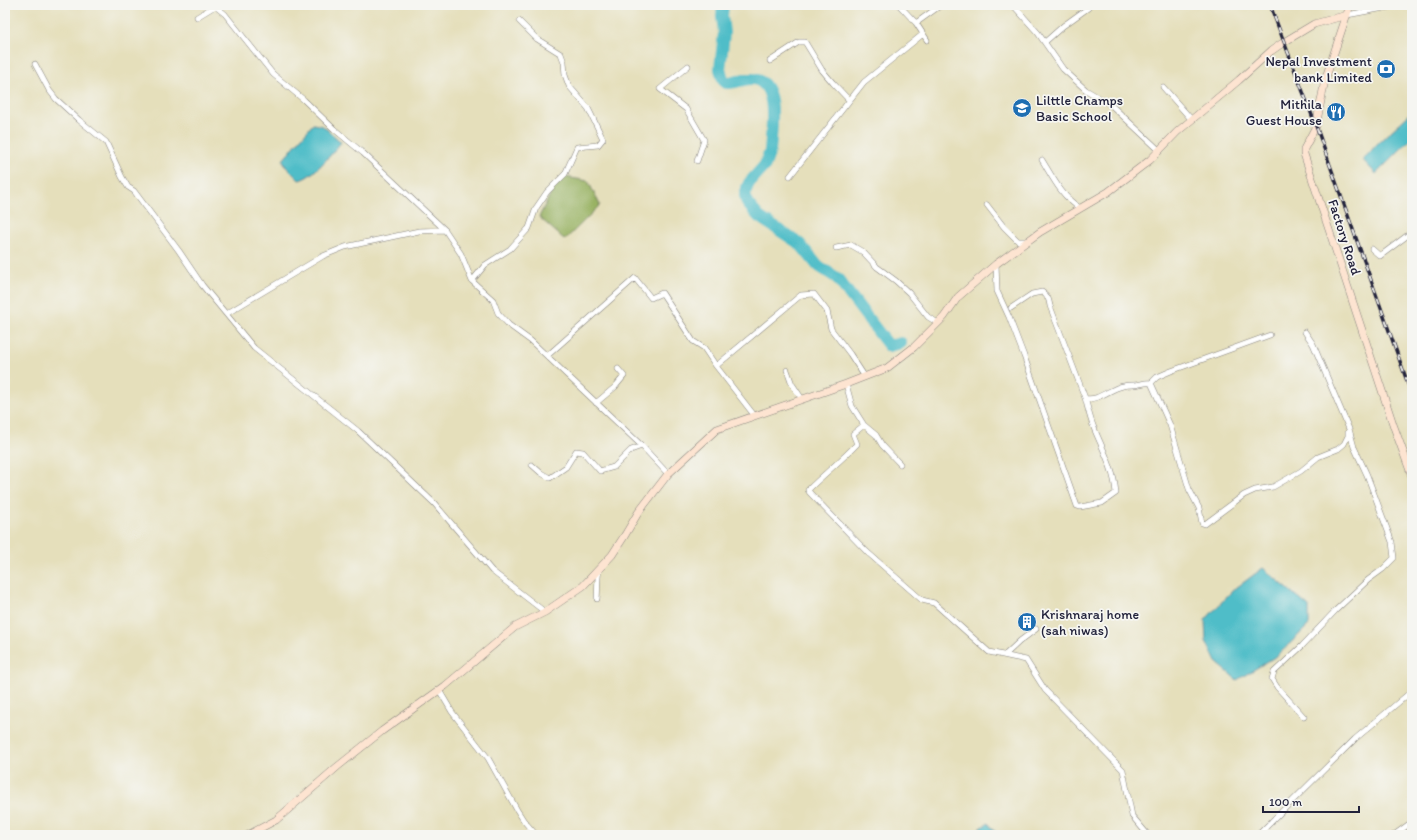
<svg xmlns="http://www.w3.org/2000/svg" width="1417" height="840" font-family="Itim,sans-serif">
<rect width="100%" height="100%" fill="#f6f6f2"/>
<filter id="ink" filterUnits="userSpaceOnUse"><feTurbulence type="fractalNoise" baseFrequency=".025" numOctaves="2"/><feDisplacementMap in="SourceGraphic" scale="8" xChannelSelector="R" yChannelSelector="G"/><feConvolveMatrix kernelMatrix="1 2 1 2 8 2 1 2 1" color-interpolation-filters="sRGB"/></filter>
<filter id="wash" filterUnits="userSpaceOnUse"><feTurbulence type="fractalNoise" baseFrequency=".012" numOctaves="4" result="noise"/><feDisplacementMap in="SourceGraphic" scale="16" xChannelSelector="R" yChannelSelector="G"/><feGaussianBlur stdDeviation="0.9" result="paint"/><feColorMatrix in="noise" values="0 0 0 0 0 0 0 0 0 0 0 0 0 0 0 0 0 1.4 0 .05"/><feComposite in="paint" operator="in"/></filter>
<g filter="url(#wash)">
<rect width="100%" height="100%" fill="#e5dfbb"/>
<path fill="#99b264" stroke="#5e6a50" d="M566 177 588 181 600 205 565 240 539 217 554 187Z"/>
<path fill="#4fbdc8" stroke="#387082" d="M1412 112V138L1376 174 1363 160 1378 143Z
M313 124 323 126 341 142C333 153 312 178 299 180L286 167 283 160Z
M1263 568 1309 607V625L1278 655 1237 680 1216 662 1206 641 1205 620 1232 591Z
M988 823 998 835H971Z"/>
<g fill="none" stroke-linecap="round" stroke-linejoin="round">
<path stroke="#4fbdc8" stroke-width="12" d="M723 5 722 16 724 33 720 69 723 79 726 83C734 84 743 78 753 79 780 82 771 132 770 151L765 165 749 183 746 190 745 195 747 203 759 217 800 244 817 265 837 278 889 346 901 343"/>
</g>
</g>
<g filter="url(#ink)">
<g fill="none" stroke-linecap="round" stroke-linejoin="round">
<g stroke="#84807b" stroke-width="6">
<path id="minor" d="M899 5 916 23 927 40
M1013 5 1038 33 1063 69 1086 90 1111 105 1159 150
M1347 15 1400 5
M197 17 215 6 225 14 273 74 304 100 334 129 363 153 445 230 461 254 472 281 493 300 498 313 509 325 531 341 642 446 668 474
M916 23 941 5
M1045 42 1063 26 1088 8
M770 61 799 42H805L822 70 833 83 849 100
M35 64 49 90 56 99 79 120 106 142 122 177 128 187 134 191 179 251 202 285 226 314 323 256 345 247 419 231 445 230
M688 66 660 89 686 109 704 140 697 161
M1163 87 1191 119
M1042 160C1053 178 1062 197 1080 208
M790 176 864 82 923 34
M987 205 1004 227 1018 241H1027
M836 248 851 245 863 252 877 267 896 281 909 293 928 317 938 323
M1372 249 1380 256 1412 232
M996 264 997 291 1009 317 1024 356 1077 506 1080 507 1102 503 1116 493C1114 469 1103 450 1094 428 1090 419 1088 408 1085 398
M472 281 485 265 510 249 529 228 536 208 547 192 565 174 577 147 598 145 603 139 588 108 569 86 565 75 564 62 561 54 537 39 519 21
M1011 308 1032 294 1042 292C1048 296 1049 299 1050 306L1085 398C1097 402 1111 388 1123 386 1126 385 1130 385 1133 385 1140 385 1144 382 1151 383
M226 314 254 348 358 431 434 503 492 571 545 612
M1270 335 1171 371 1157 377 1151 383 1170 425 1189 489 1199 508 1202 523 1205 524 1244 495 1255 490 1273 487 1301 471 1318 457 1338 449 1344 444 1348 436V432
M547 356 635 278 651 298 662 293 693 341 704 348 716 366
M787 370 792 384 802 399
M846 384 852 406 864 425 876 435 882 445 900 464
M596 403 615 387 624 376 618 369
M754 415 716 366 801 295 814 294 827 311 831 329 850 354 865 377
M864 425 853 434 857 444C842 460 824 474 808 490L810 493 867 552 922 600 934 603 989 652 1026 660 1045 690 1123 770 1132 816 1148 835
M532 465 541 473 550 478 566 467 576 451 583 452 600 471 614 467 631 450 642 446
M597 599C598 589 597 580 599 570
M1005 655 1020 641 1036 629
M439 690 452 712 488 758 517 810 524 821 536 835
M1304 717 1277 687 1272 679 1274 672 1302 646 1336 610 1368 580 1383 569 1394 558 1392 542 1367 475 1354 447 1349 429 1313 344 1305 332
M1258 835 1355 739 1412 691
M1394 835 1412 822"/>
</g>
<g stroke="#84807b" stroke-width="8">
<path id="tertiary" d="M1411 5 1412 6"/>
</g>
<g stroke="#84807b" stroke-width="8">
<path id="secondary" d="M1350 5 1325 80 1316 126 1304 149V154L1394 427 1412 476
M248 835 276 820 337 767 382 731 445 686 515 627 545 612 583 586 612 555 625 535 638 513 668 474 717 429 846 384 887 368 914 347 944 317 958 297 996 264 1040 232 1108 192 1150 160 1177 132 1239 80 1271 51 1284 42 1314 24 1347 15"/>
</g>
<use href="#minor" stroke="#fff" stroke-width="5"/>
<use href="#tertiary" stroke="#fff" stroke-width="6"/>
<use href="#secondary" stroke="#fde4d1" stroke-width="7"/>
<g stroke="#22223b" stroke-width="3.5">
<path id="rail" d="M1270 5 1316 126 1412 395"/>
</g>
<use href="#rail" stroke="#f6f6f2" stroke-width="2" stroke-dasharray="6" stroke-linecap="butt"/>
</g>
</g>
<defs>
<g id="bank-disc" transform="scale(1)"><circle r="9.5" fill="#1f6fb2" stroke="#f6f6f2"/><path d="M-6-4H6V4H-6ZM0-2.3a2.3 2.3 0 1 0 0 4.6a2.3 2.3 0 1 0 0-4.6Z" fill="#fff"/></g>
<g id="school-disc" transform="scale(1)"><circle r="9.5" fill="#1f6fb2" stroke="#f6f6f2"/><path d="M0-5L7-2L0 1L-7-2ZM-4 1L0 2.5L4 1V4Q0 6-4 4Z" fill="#fff"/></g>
<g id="restaurant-disc" transform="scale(1)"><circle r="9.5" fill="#1f6fb2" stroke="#f6f6f2"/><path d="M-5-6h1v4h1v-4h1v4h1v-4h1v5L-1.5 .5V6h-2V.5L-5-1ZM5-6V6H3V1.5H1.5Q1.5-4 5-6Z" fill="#fff"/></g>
<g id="building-disc" transform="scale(1)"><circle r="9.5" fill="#1f6fb2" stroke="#f6f6f2"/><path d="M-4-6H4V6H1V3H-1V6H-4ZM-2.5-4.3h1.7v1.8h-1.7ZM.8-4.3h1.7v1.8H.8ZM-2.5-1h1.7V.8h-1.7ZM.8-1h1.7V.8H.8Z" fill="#fff"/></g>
</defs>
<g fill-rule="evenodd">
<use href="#bank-disc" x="1386" y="69"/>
<use href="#school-disc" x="1022" y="108"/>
<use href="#restaurant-disc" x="1336" y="112"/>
<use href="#building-disc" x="1027" y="622"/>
</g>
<g text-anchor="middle" stroke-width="3.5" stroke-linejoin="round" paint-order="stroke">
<g font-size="14" fill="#22223b" stroke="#f6f6f2" text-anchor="end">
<text x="1372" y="66">Nepal Investment<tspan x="1372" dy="16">bank Limited</tspan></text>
<text x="1036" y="105" text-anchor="start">Lilttle Champs<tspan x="1036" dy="16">Basic School</tspan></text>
<text x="1322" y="109">Mithila<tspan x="1322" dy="16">Guest House</tspan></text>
<text x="1041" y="619" text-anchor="start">Krishnaraj home<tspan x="1041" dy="16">(sah niwas)</tspan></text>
</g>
<g font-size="14" fill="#22223b" stroke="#f6f6f2">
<text transform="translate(1345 237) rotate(72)" y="5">Factory Road</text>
</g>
</g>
<rect width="1417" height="840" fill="none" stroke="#f6f6f2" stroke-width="20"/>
<path d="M1263 806v6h96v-6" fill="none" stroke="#22223b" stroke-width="2"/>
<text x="1269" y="806" font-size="12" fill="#22223b" stroke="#f6f6f2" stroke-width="3" paint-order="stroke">100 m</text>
</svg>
